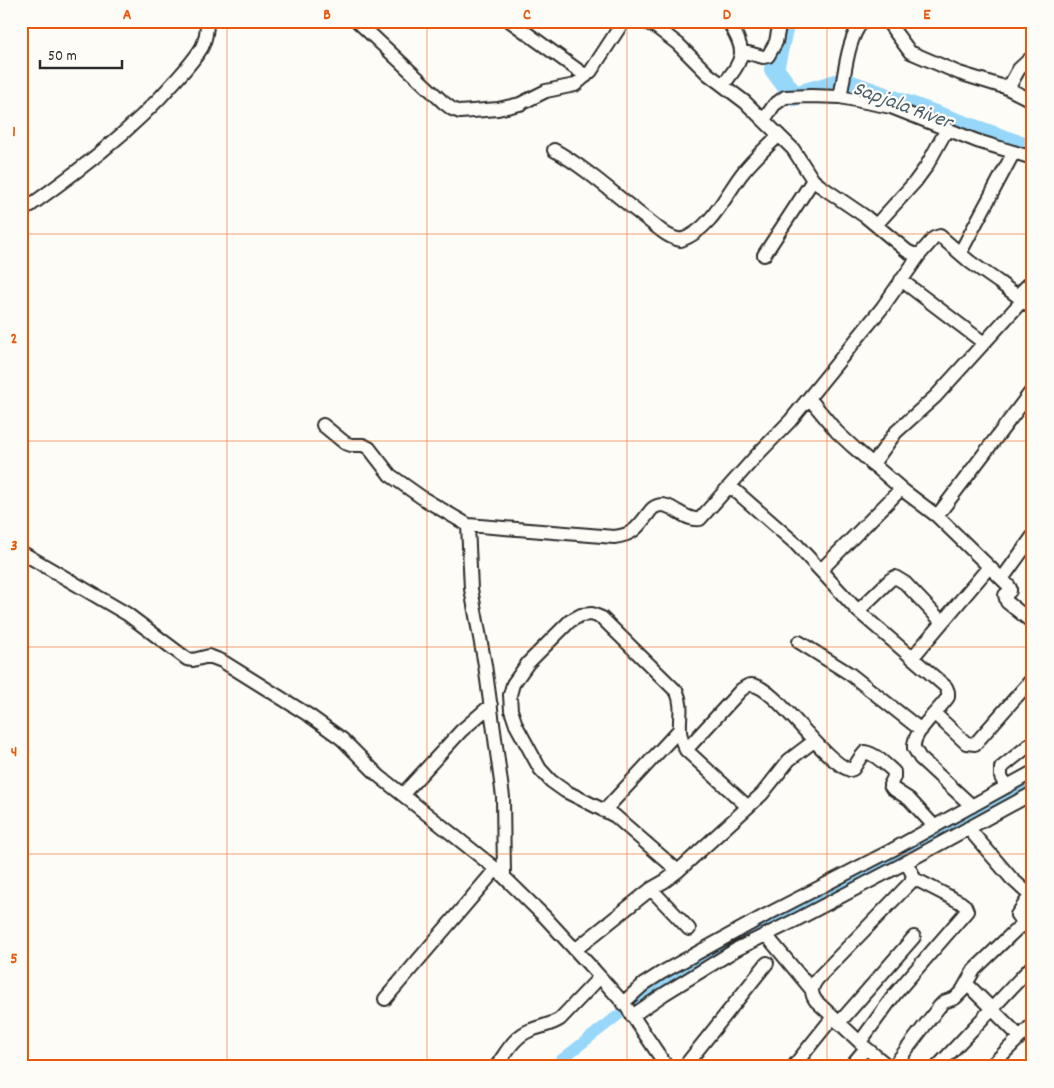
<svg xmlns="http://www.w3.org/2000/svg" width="1054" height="1088" font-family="Dekko,sans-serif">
<rect width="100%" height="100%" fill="#fdfcf7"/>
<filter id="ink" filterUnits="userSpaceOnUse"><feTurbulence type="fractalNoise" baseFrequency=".02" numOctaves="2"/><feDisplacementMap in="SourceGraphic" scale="10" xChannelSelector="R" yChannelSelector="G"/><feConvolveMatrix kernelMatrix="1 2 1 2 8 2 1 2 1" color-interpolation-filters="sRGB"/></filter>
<g filter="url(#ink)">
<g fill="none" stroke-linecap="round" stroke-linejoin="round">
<path stroke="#97d7f9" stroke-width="11" d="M552 1067 653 988 721 949 853 881 1033 782"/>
<path stroke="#97d7f9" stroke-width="20" d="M784 26 774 69 794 96 843 82 1033 150"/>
<g stroke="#2b2b2b" stroke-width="16">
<path id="minor" d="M357 21 443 102 452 109 460 112 498 109 520 104 546 91 575 85 591 71 621 25 626 21
M510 21 586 76
M643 21 656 27 678 44 708 74 745 102 793 149 813 180 819 185 866 217 907 251 913 254H920L934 238 940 236 970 262 1000 283 1033 308
M887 21 910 52 959 73 1001 86 1010 85 1019 69 1033 56
M741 51 763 57 768 56 776 42 780 21
M723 85C745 57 747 52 728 21
M1005 87 1033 101
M840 97C845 75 847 38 863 21
M764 120 774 105 785 97 811 96 840 97 891 107 977 141 1033 158
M554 150C588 169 617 197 648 220 658 228 668 238 681 240 710 230 724 198 741 175 752 160 766 148 779 135
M21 212C76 173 131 132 176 80 185 70 195 59 202 47 206 39 207 30 207 21
M876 225 915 182 926 167 947 129
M960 253 1014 152
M764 255 813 180
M901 280 984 343
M1017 296 1033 280
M809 398 837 432 852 446 904 491 937 516 1008 585 1010 588V591L1005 595 1007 602 1033 623
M323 425 345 443 351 445H363L369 448 390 475 424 499 468 525 471 589 485 665 503 797 504 876
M872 465 896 432 936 396 1022 301
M730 486 796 544 858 611 946 687 948 692V697C939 711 912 732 914 748L920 758 972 806
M937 516 1033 389
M468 525 614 537C633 535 637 528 648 514 650 511 653 507 657 506 670 500 684 522 700 519L757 455 790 421 882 308 920 254
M21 552 127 614 187 659 193 660 209 656 222 661 310 716 342 739 379 776 496 869 545 917 592 968 626 1006 667 1067
M821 570 901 489
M1002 579 1033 536
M858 611 890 580 895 577 905 583 942 622
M799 642 850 674 921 730
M912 658 989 567
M935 714 966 743 975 744 1033 678
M686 750 741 690C744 688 747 685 751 685 774 684 822 761 850 770L853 769 860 758 865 752C876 754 886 765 894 772V777L890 785 892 788 909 799 935 827
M1006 787 1001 777V768L1033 742
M403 794 461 731 491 705
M604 811 679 730
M968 828 1011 878 1033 898
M678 871 615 816 565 791 551 781 540 769 516 725 511 710 510 695 513 684 528 663 570 621 581 615 592 614 602 618 677 692C686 713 673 727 686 750L748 807
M651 889 689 929
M1030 896 1017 915 1033 933
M766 935 811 989
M575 950 651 889 665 881 678 871 762 794 789 760 814 741
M967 984 1020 1037
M385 999 496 869
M623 1003 644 984 661 973 766 915 892 850 1033 772
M632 1016 664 994 737 949 796 920 901 865 1033 793
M839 1023 914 937
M860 1042 895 994 967 911 965 906 960 902 913 878
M496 1067C506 1053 514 1036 531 1030 541 1026 551 1025 560 1019L600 977
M684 1067 767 963
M793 1067 833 1017
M850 1067 866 1048
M889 1067 866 1048 816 1001C809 992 812 985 819 977L911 882 913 875 906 862
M893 1067 939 1007 944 1002 955 998 962 991 974 970 1023 923
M937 1067 1033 965
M990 1067 1033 1024"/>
</g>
<use href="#minor" stroke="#fdfcf7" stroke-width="12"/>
</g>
</g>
<path fill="none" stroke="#e8590c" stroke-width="1" stroke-opacity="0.55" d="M227 21V1067M427 21V1067M627 21V1067M827 21V1067M21 234H1033M21 441H1033M21 647H1033M21 854H1033"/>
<g text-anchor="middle" stroke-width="4.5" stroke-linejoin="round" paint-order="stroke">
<g font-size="21" font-style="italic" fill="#4b5f69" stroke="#fdfcf7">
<text transform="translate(903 104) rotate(20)" y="7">Sapjala River</text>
</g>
</g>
<rect width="1054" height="1088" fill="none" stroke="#fdfcf7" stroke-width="55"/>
<path d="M40 60v8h82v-8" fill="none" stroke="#2b2b2b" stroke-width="2.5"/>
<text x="48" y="60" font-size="15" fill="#2b2b2b" stroke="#fdfcf7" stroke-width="4" paint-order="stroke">50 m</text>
<rect x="28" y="28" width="998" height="1032" fill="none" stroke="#e8590c" stroke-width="2"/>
<g font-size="16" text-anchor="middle" font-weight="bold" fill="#e8590c">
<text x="127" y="19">A</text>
<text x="327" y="19">B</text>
<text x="527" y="19">C</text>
<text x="727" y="19">D</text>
<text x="927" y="19">E</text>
<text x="14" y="136">1</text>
<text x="14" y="343">2</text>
<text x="14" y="550">3</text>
<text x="14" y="756">4</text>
<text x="14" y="963">5</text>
</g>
</svg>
